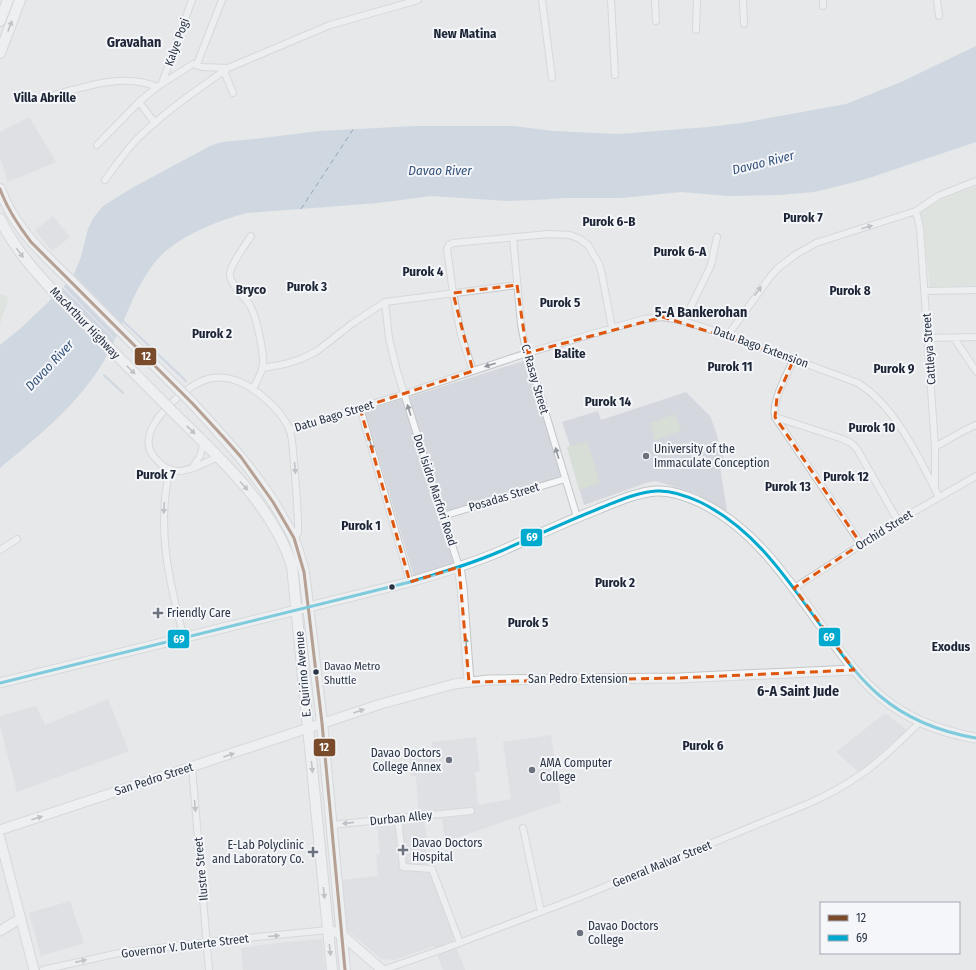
<svg xmlns="http://www.w3.org/2000/svg" width="976" height="970" font-family="'Fira Sans Condensed',sans-serif">
<rect width="100%" height="100%" fill="#e6e8ea"/>
<path fill="#d4d7dd" d="M29 117 56 162 8 182 0 157V132Z
M53 216 70 237 52 251 35 230Z
M527 360 561 477 445 512 409 397Z
M686 392 710 416 715 429 726 465 720 467 727 510 725 511 697 494 656 481 649 482 584 505 567 447 570 446 562 422 598 411 601 420Z
M402 399 429 474 454 564 414 577 365 411Z
M108 699 129 751 17 792 0 725V716L36 706 45 725Z
M885 713 907 730 859 772 836 752Z
M551 735 561 802 445 842 442 818 424 820 428 846 425 847 428 866 434 867 461 936 453 939 465 970H443L434 946 395 960 381 959 346 929 342 880 378 876 376 854H380L377 823 419 818 416 776H411L409 751 432 749V742L476 737 480 771 475 772 478 805 511 799 503 742Z
M70 901 84 943 41 956 29 913Z
M322 939 325 970H243L241 948 284 942Z"/>
<path fill="#d6ded6" d="M976 185V286L930 288 921 212 937 200Z
M0 294 9 297 0 324Z
M675 414 681 431 655 440 650 423Z
M587 441 600 483 579 490 567 447Z"/>
<path fill="#b4c4d5" d="M976 46V142L866 179 839 186 814 192 779 195 729 196 681 192 621 198H565L535 200 508 201 431 196 378 203 247 213C220 220 189 232 167 250 152 262 142 281 133 299 122 323 112 350 97 372 71 410 35 439 0 468V345L21 328 62 289 74 274 81 257 88 229 94 217 103 206 132 188 210 146 222 142 263 138 319 131 416 126H514L553 131 618 134 708 127 742 123 846 104 901 82Z"/>
<path fill="#e6e8ea" d="M72 273 124 326 118 337 65 283Z
M63 286 116 340V341L62 287Z
M60 289 114 345 109 356 51 297Z"/>
<g fill="none" stroke-linecap="round" stroke-linejoin="round">
<path stroke="#b4c4d5" stroke-width="2" d="M122 320 186 381
M104 375 123 393"/>
<path stroke="#34527a" stroke-width="1" stroke-dasharray="5 4" stroke-linecap="butt" d="M301 209 354 128"/>
<g stroke="#c4c6c8" stroke-width="8">
<path id="street" d="M542 0 552 78
M611 0 615 75
M655 0 656 21
M743 0 744 24
M823 0V6
M937 0 939 16
M696 30 697 0
M197 64 222 0
M224 71 233 93
M162 83 192 0
M54 95C87 86 124 73 157 87
M139 102 155 123
M97 145 139 102 157 87 193 64 202 67 228 68 330 25 418 0
M105 180C116 165 126 150 139 137 166 111 198 89 228 68
M916 211 920 228 935 447V487
M251 236C245 245 231 264 230 273 228 282 244 297 249 304 256 314 266 358 262 369 260 376 256 383 253 389
M513 237 521 324 525 345 577 517
M925 291 976 290
M385 302 389 338 397 371 459 567
M684 321 711 265 717 237
M728 335 770 277 778 268 795 255 816 243 916 211 938 196 976 181
M929 338 976 337
M954 338 976 371
M794 359C787 374 772 400 775 417L861 544
M263 368 285 364 301 359 317 351 353 323 385 302 517 285
M473 371 461 335 453 293 447 249 449 245 453 243 549 234 570 235 580 239 588 245 599 264 602 275 612 328
M360 408 410 582
M775 417 843 439 851 443 857 449 898 521
M289 430 404 394 527 353 644 319 663 317 684 321 736 338 858 383C896 407 919 458 939 497
M935 447 965 430 976 425
M218 457C206 462 191 471 178 471 171 471 164 467 159 462 152 456 147 448 149 438 152 416 190 382 212 378 229 376 244 382 257 392 270 402 284 415 290 431 293 441 293 453 294 464 296 483 297 502 298 521V533L294 538
M193 467 200 456 204 442
M170 469C156 527 169 582 184 638
M443 516 565 479
M0 550 17 539
M794 588 898 521 976 476
M192 767 209 970
M398 817 403 867 432 869 460 943
M331 825 471 811
M523 828 541 912
M43 970 119 953 207 942 328 930
M383 970 446 948 580 897 812 802C830 794 847 784 863 773 884 758 903 739 921 721"/>
</g>
<g stroke="#c4c6c8" stroke-width="11">
<path id="secondary" d="M459 567 462 587 469 682
M0 683 410 582C441 573 471 564 501 551 533 537 565 522 598 509 616 502 637 492 657 491 672 490 687 496 700 502 760 531 794 590 833 642 847 661 861 680 880 696 907 719 941 732 976 738
M0 830 381 704 454 684 488 680 679 678 854 670
M0 838 34 970
M328 930 341 934 382 970
M0 931 21 918"/>
</g>
<g stroke="#c2c5c8" stroke-width="12">
<path id="primary" d="M0 21 8 0
M0 53 20 0
M0 189C13 226 40 251 67 277
M0 219C14 248 34 270 55 293
M193 404C225 439 257 473 281 515 285 523 291 531 294 539 298 550 301 561 304 572L322 723 345 970
M179 418C222 460 274 508 292 566L332 970"/>
</g>
<use href="#street" stroke="#f5f6f7" stroke-width="6"/>
<use href="#secondary" stroke="#f8f8f8" stroke-width="9"/>
<use href="#primary" stroke="#f8f8f8" stroke-width="10"/>
<g stroke="#c2c5c8" stroke-width="12" stroke-linecap="butt">
<path id="primary-bridge" d="M67 277 193 404
M55 293 179 418"/>
</g>
<use href="#primary-bridge" stroke="#f8f8f8" stroke-width="10"/>
<g stroke="#f4f6f9" stroke-width="6">
<path id="bus-1" d="M0 189C7 209 18 225 31 242L193 404 226 440 241 457 273 502 294 538 304 572 322 723 345 970"/>
</g>
<g stroke="#f4f6f9" stroke-width="6">
<path id="bus-2" d="M0 683 410 582C441 573 471 564 501 551 533 537 565 522 598 509 616 502 637 492 657 491 672 490 687 496 700 502 760 531 794 590 833 642 847 661 861 680 880 696 907 719 941 732 976 738"/>
</g>
<use href="#bus-1" stroke="#7a4b2a" stroke-width="3"/>
<use href="#bus-2" stroke="#00a9ce" stroke-width="3"/>
</g>
<defs><path id="oneway-solid" d="M-6-.8H1V-3.2L6.5 0L1 3.2V.8H-6Z"/></defs>
<g fill="#92969e">
<use href="#oneway-solid" transform="translate(10 26) rotate(-69)"/>
<use href="#oneway-solid" transform="translate(20 253) rotate(53)"/>
<use href="#oneway-solid" transform="translate(131 370) rotate(45)"/>
<use href="#oneway-solid" transform="translate(191 430) rotate(44)"/>
<use href="#oneway-solid" transform="translate(244 486) rotate(48)"/>
<use href="#oneway-solid" transform="translate(466 643) rotate(-94)"/>
<use href="#oneway-solid" transform="translate(359 711) rotate(-19)"/>
<use href="#oneway-solid" transform="translate(229 755) rotate(-19)"/>
<use href="#oneway-solid" transform="translate(312 767) rotate(84)"/>
<use href="#oneway-solid" transform="translate(37 818) rotate(-18)"/>
<use href="#oneway-solid" transform="translate(324 893) rotate(84)"/>
<use href="#oneway-solid" transform="translate(330 950) rotate(84)"/>
</g>
<g fill="#90959e">
<use href="#oneway-solid" transform="translate(867 227) rotate(-16)"/>
<use href="#oneway-solid" transform="translate(758 291) rotate(-53)"/>
<use href="#oneway-solid" transform="translate(490 365) rotate(162)"/>
<use href="#oneway-solid" transform="translate(409 410) rotate(-108)"/>
<use href="#oneway-solid" transform="translate(371 445) rotate(74)"/>
<use href="#oneway-solid" transform="translate(557 453) rotate(-107)"/>
<use href="#oneway-solid" transform="translate(295 468) rotate(85)"/>
<use href="#oneway-solid" transform="translate(164 508) rotate(94)"/>
<use href="#oneway-solid" transform="translate(195 806) rotate(85)"/>
<use href="#oneway-solid" transform="translate(348 823) rotate(174)"/>
<use href="#oneway-solid" transform="translate(274 936) rotate(-5)"/>
<use href="#oneway-solid" transform="translate(81 961) rotate(-13)"/>
</g>
<path d="M0 0H976V970H0ZM517 285 527 353 663 317 794 359 777 397 775 417 861 544 794 588 854 670 679 678 469 682 459 567 410 582 360 408 473 371 453 293Z" fill="#e6e8ea" fill-opacity=".55" fill-rule="evenodd"/>
<path fill="none" stroke="#df570f" stroke-width="3" stroke-dasharray="8 5" stroke-linejoin="round" d="M517 285 527 353 663 317 794 359 777 397 775 417 861 544 794 588 854 670 679 678 469 682 459 567 410 582 360 408 473 371 453 293Z"/>
<g fill="#6c737f" stroke="#f4f6f9" stroke-width="1.5">
<circle cx="646" cy="456" r="4"/>
<path d="M156 607h4v4h4v4h-4v4h-4v-4h-4v-4h4z"/>
<circle cx="449" cy="760" r="4"/>
<circle cx="532" cy="770" r="4"/>
<path d="M401 844h4v4h4v4h-4v4h-4v-4h-4v-4h4z"/>
<path d="M311 846h4v4h4v4h-4v4h-4v-4h-4v-4h4z"/>
<circle cx="580" cy="933" r="4"/>
</g>
<g fill="#2b3445" stroke="#f4f6f9" stroke-width="1.5">
<circle cx="392" cy="587" r="3.5"/>
<circle cx="316" cy="672" r="3.5"/>
</g>
<g text-anchor="middle" stroke-width="4" stroke-linejoin="round" paint-order="stroke">
<g font-size="11" fill="#2b3445" stroke="#f4f6f9" text-anchor="start">
<text x="324" y="670">Davao Metro<tspan x="324" dy="14">Shuttle</tspan></text>
</g>
<g font-size="12" fill="#2b3445" stroke="#f4f6f9">
<text transform="translate(177 42) rotate(-70)" y="4">Kalye Pogi</text>
<text transform="translate(85 323) rotate(46)" y="4">MacArthur Highway</text>
<text transform="translate(761 347) rotate(20)" y="4">Datu Bago Extension</text>
<text transform="translate(929 349) rotate(-94)" y="4">Cattleya Street</text>
<text transform="translate(535 379) rotate(74)" y="4">C. Rasay Street</text>
<text transform="translate(334 416) rotate(-17)" y="4">Datu Bago Street</text>
<text transform="translate(435 490) rotate(72)" y="4">Don Isidro Marfori Road</text>
<text transform="translate(504 497) rotate(-17)" y="4">Posadas Street</text>
<text transform="translate(884 530) rotate(-32)" y="4">Orchid Street</text>
<text transform="translate(303 674) rotate(-95)" y="4">E. Quirino Avenue</text>
<text x="578" y="683">San Pedro Extension</text>
<text transform="translate(154 779) rotate(-18)" y="4">San Pedro Street</text>
<text transform="translate(401 818) rotate(-6)" y="4">Durban Alley</text>
<text transform="translate(662 864) rotate(-22)" y="4">General Malvar Street</text>
<text transform="translate(201 869) rotate(-95)" y="4">Ilustre Street</text>
<text transform="translate(185 946) rotate(-7)" y="4">Governor V. Duterte Street</text>
</g>
<g font-size="12" fill="#2b3445" stroke="#f4f6f9" text-anchor="start">
<text x="654" y="453">University of the<tspan x="654" dy="14">Immaculate Conception</tspan></text>
<text x="167" y="617">Friendly Care</text>
<text x="441" y="757" text-anchor="end">Davao Doctors<tspan x="441" dy="14">College Annex</tspan></text>
<text x="540" y="767">AMA Computer<tspan x="540" dy="14">College</tspan></text>
<text x="412" y="847">Davao Doctors<tspan x="412" dy="14">Hospital</tspan></text>
<text x="304" y="849" text-anchor="end">E-Lab Polyclinic<tspan x="304" dy="14">and Laboratory Co.</tspan></text>
<text x="588" y="930">Davao Doctors<tspan x="588" dy="14">College</tspan></text>
</g>
<g font-size="13" font-weight="bold" fill="#1d2536" stroke="#f4f6f9">
<text x="465" y="38">New Matina</text>
<text x="45" y="102">Villa Abrille</text>
<text x="803" y="222">Purok 7</text>
<text x="609" y="226">Purok 6-B</text>
<text x="680" y="256">Purok 6-A</text>
<text x="423" y="276">Purok 4</text>
<text x="307" y="291">Purok 3</text>
<text x="251" y="294">Bryco</text>
<text x="850" y="295">Purok 8</text>
<text x="560" y="307">Purok 5</text>
<text x="212" y="338">Purok 2</text>
<text x="570" y="358">Balite</text>
<text x="730" y="371">Purok 11</text>
<text x="894" y="373">Purok 9</text>
<text x="608" y="406">Purok 14</text>
<text x="872" y="432">Purok 10</text>
<text x="156" y="479">Purok 7</text>
<text x="846" y="481">Purok 12</text>
<text x="788" y="491">Purok 13</text>
<text x="361" y="530">Purok 1</text>
<text x="615" y="587">Purok 2</text>
<text x="528" y="627">Purok 5</text>
<text x="951" y="651">Exodus</text>
<text x="703" y="750">Purok 6</text>
</g>
<g font-size="13" font-style="italic" fill="#34527a" stroke="#f4f6f9">
<text transform="translate(763 162) rotate(-14)" y="5">Davao River</text>
<text x="440" y="175">Davao River</text>
<text transform="translate(49 365) rotate(-47)" y="5">Davao River</text>
</g>
<g font-size="14" font-weight="bold" fill="#1d2536" stroke="#f4f6f9">
<text x="134" y="47">Gravahan</text>
<text x="701" y="317">5-A Bankerohan</text>
<text x="798" y="696">6-A Saint Jude</text>
</g>
</g>
<g stroke="#f4f6f9" stroke-width="1.5">
<rect x="134" y="347" width="23" height="19" rx="4" fill="#7a4b2a"/>
<rect x="520" y="528" width="23" height="19" rx="4" fill="#00a9ce"/>
<rect x="818" y="627" width="23" height="20" rx="4" fill="#00a9ce"/>
<rect x="167" y="629" width="23" height="20" rx="4" fill="#00a9ce"/>
<rect x="313" y="738" width="23" height="19" rx="4" fill="#7a4b2a"/>
</g>
<g font-size="11" text-anchor="middle" font-weight="bold" fill="#fff">
<text x="146" y="360">12</text>
<text x="532" y="541">69</text>
<text x="829" y="641">69</text>
<text x="179" y="643">69</text>
<text x="324" y="751">12</text>
</g>
<rect x="820" y="902" width="140" height="52" fill="#f4f6f9" stroke="#a4a8b1"/>
<rect x="828" y="915" width="20" height="6" fill="#7a4b2a" stroke="#a4a8b1"/>
<text x="856" y="922" font-size="12" fill="#2b3445">12</text>
<rect x="828" y="935" width="20" height="6" fill="#00a9ce" stroke="#a4a8b1"/>
<text x="856" y="942" font-size="12" fill="#2b3445">69</text>
</svg>
